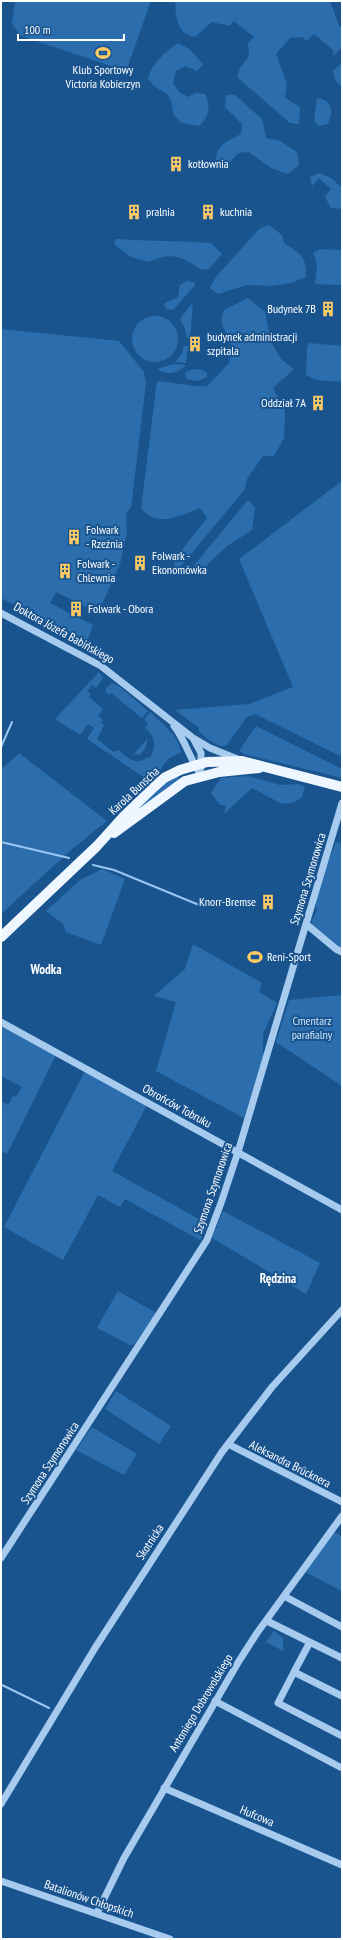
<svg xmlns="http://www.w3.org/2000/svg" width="343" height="1940" font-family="'PT Sans Narrow',sans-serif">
<rect width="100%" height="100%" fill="#19548f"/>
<path fill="#2c6ead" d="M15 1H151L126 71 21 36 12 24Z
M175 1H330L331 3 339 26 342 28V47L332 57 334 51 314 34 307 41 302 37 290 38 276 54 287 84 285 98 300 107 299 124 290 123 237 77 240 68 249 56 248 43 254 37 234 21 229 26 212 22 195 37C176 34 176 16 175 1Z
M178 43 189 49 203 64 197 71 185 66 176 71 173 83 179 92 188 97 196 93 205 94C211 107 209 117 199 126L182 123 173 114C172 85 158 96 148 78 153 62 165 52 178 43Z
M342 63V86L336 82 333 71Z
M226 95H235L262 119 266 138 280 141 297 152 299 165 288 174 271 168 249 152 238 153 226 167 216 166C215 145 224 143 241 134L242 124 225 107Z
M317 98C333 100 333 112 328 124L319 126 314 121Z
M320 173 331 178 342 188V209L331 208 325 197 331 189 319 178 312 186 310 177Z
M269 225 282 235 284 243C301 254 306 255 306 277L291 283 271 286 247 285 218 294 210 288 215 278 259 229Z
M116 239C148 241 179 241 211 243L222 254 209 269 202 270C182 257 172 251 149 262L131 257 114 244Z
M320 249 342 250V285L315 284 317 264 313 253Z
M187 281 194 282 195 285 173 310 167 309 164 306 165 303 178 297 180 285Z
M248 298 265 312 271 342 281 359 294 369 273 388 285 411 284 438 274 456H263L247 479 245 489 176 572 174 560 207 518 200 508C180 515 157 529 141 508L157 381C174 382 190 387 207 386L229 363 231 345 221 322 224 310Z
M193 302 190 339 187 338 185 329 180 319Z
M132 339a23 23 0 1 1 46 0a23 23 0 1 1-46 0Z
M1 329 119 341 144 372 146 383 131 507 126 514 127 532 120 564 98 613 56 592 50 603 93 625 87 642 1 598Z
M309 343 342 346V382L316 380 306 375 307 348Z
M184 346H188L186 363 175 362 181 355Z
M173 364 186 365C179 373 167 376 157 369Z
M193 369 202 370 207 373V377L198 381 186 379 185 373Z
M342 481V757L255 714 247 717 226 746C215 747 207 738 199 732V728L175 710 249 704 293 687 239 559Z
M248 500 255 508 252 530 227 546 204 568 191 576V569Z
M99 672 103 678 96 688 92 685 87 691 91 694 89 697 103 709 98 716 103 720 101 722 104 725 97 739 113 752 118 750C127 757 136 767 147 757L150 758C156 746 156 737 145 728L148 723 144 720 150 712C162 723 179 736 181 752L169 758 151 782 87 739 94 728 88 724 80 735 55 719Z
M112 683 119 686 148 711 142 718 111 693 108 695 106 692V688Z
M256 726 342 769V778L244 754 239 751Z
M147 739C148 744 144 752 139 755L134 754Z
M19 753 107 821 71 850 1 914V766L3 768Z
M178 775 180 780 128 819 127 817 167 781Z
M248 776 280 785 298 784 305 787 302 797 295 802 282 804 252 788 224 814 226 805H220L211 793 221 778Z
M336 842 342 844V950L322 935 311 923 317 910C311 896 330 857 336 842Z
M102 869 125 879 101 945 66 932 63 924 46 911 80 880Z
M193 944 262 983 259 992 277 1003 263 1034V1056L244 1118 156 1071 176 1002 154 996 185 969Z
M342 995V1086L276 1042 289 1000Z
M1 1024 56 1055 7 1154 1 1151V1101L8 1105 13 1096 16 1097 22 1087 1 1076Z
M85 1071 147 1105 112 1171 208 1224 200 1240 125 1199 120 1207 98 1195 63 1260 4 1227Z
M223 1211 320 1263 306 1294 212 1238Z
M118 1291 156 1313 135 1344 130 1345 97 1328Z
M116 1391 171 1426 159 1444 105 1409Z
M92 1427 137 1454 124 1475 76 1450Z
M334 1532 342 1536V1591L305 1572Z
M274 1631 283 1638V1651L266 1642Z"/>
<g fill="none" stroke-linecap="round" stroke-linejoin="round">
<path stroke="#99c7f1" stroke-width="2" d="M1 747 12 722
M1 842 69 858
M93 865 114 870 204 907
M2 1685 49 1708"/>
<path stroke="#a6cbef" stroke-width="7" d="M1 613 101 666 193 738 210 748 240 760
M174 726C186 741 190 760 201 775
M193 738 201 753V768
M306 924 336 949 342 952
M1 1022 342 1210
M228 1444 342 1502
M1 1558 207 1240 221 1203 238 1152 342 803
M284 1596 342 1627
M267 1621 342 1658
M310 1642 294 1672 342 1696
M294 1672 278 1703 342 1736
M215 1701 340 1767
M164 1788 342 1865
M1 1804 95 1648 222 1452 272 1387 342 1310
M1 1881 170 1939
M97 1913 124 1858 239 1661 257 1633 342 1516"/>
<path stroke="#eef6ff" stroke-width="10" d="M114 833 185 781 219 772 259 768
M1 937 97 846 124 816 154 787 164 778 180 770 207 762 242 761 342 787"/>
</g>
<defs>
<g id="stadium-bare" transform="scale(1.2)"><path d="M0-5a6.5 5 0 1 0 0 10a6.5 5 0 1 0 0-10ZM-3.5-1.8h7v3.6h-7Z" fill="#ffc964" stroke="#19548f" stroke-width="2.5" paint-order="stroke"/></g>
<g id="building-bare" transform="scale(1.2)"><path d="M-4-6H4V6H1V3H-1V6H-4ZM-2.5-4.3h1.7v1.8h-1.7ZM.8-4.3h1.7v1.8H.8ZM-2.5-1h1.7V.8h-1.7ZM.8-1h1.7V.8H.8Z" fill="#ffc964" stroke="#19548f" stroke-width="2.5" paint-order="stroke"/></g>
</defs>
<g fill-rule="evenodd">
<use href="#stadium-bare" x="103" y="53"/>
<use href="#building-bare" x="176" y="164"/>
<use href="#building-bare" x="134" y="212"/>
<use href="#building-bare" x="208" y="212"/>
<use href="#building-bare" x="328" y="309"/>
<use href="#building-bare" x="195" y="344"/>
<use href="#building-bare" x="318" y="403"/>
<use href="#building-bare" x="74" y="537"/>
<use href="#building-bare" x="140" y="563"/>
<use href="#building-bare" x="65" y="571"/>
<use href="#building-bare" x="76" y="609"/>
<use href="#building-bare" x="268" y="902"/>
<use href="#stadium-bare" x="255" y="957"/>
</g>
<g text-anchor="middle" stroke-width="4" stroke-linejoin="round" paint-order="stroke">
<g font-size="12" fill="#fff" stroke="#19548f" text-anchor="start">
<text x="103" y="74" text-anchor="middle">Klub Sportowy<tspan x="103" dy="14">Victoria Kobierzyn</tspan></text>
<text x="188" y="168">kotłownia</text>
<text x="146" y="216">pralnia</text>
<text x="220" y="216">kuchnia</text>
<text x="316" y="313" text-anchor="end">Budynek 7B</text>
<text x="207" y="341">budynek administracji<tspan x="207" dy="14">szpitala</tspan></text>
<text x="306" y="407" text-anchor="end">Oddział 7A</text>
<text x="86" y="534">Folwark<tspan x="86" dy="14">- Rzeźnia</tspan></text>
<text x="152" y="560">Folwark -<tspan x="152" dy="14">Ekonomówka</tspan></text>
<text x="77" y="568">Folwark -<tspan x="77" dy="14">Chlewnia</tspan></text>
<text x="88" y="613">Folwark - Obora</text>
<text x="256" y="906" text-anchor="end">Knorr-Bremse</text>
<text x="267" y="961">Reni-Sport</text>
</g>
<g font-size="12" fill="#fff" stroke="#19548f">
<text transform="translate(64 633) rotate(29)" y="4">Doktora Józefa Babińskiego</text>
<text transform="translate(134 791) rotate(-43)" y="4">Karola Bunscha</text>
<text transform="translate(308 879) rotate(-73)" y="4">Szymona Szymonowica</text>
<text transform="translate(177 1106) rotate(29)" y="4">Obrońców Tobruku</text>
<text transform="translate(213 1188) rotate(-71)" y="4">Szymona Szymonowica</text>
<text transform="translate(50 1463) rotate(-57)" y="4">Szymona Szymonowica</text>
<text transform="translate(290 1464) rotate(27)" y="4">Aleksandra Brücknera</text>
<text transform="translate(150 1542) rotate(-57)" y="4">Skotnicka</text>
<text transform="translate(201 1703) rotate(-59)" y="4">Antoniego Dobrowolskiego</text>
<text transform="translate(257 1816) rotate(23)" y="4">Hufcowa</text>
<text transform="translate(89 1899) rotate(19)" y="4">Batalionów Chłopskich</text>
</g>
<g font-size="12" fill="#cde4fa" stroke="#19548f">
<text x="312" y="1025">Cmentarz<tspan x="312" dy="14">parafialny</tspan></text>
</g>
<g font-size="13" font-weight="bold" fill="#fff" stroke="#19548f">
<text x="46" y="974">Wodka</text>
<text x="278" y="1283">Rędzina</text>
</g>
</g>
<rect width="343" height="1940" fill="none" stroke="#ffffff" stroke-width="4"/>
<path d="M18 34v6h106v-6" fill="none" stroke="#ffffff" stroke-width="2"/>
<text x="24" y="34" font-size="12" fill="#ffffff" stroke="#19548f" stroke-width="3" paint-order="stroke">100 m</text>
</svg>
